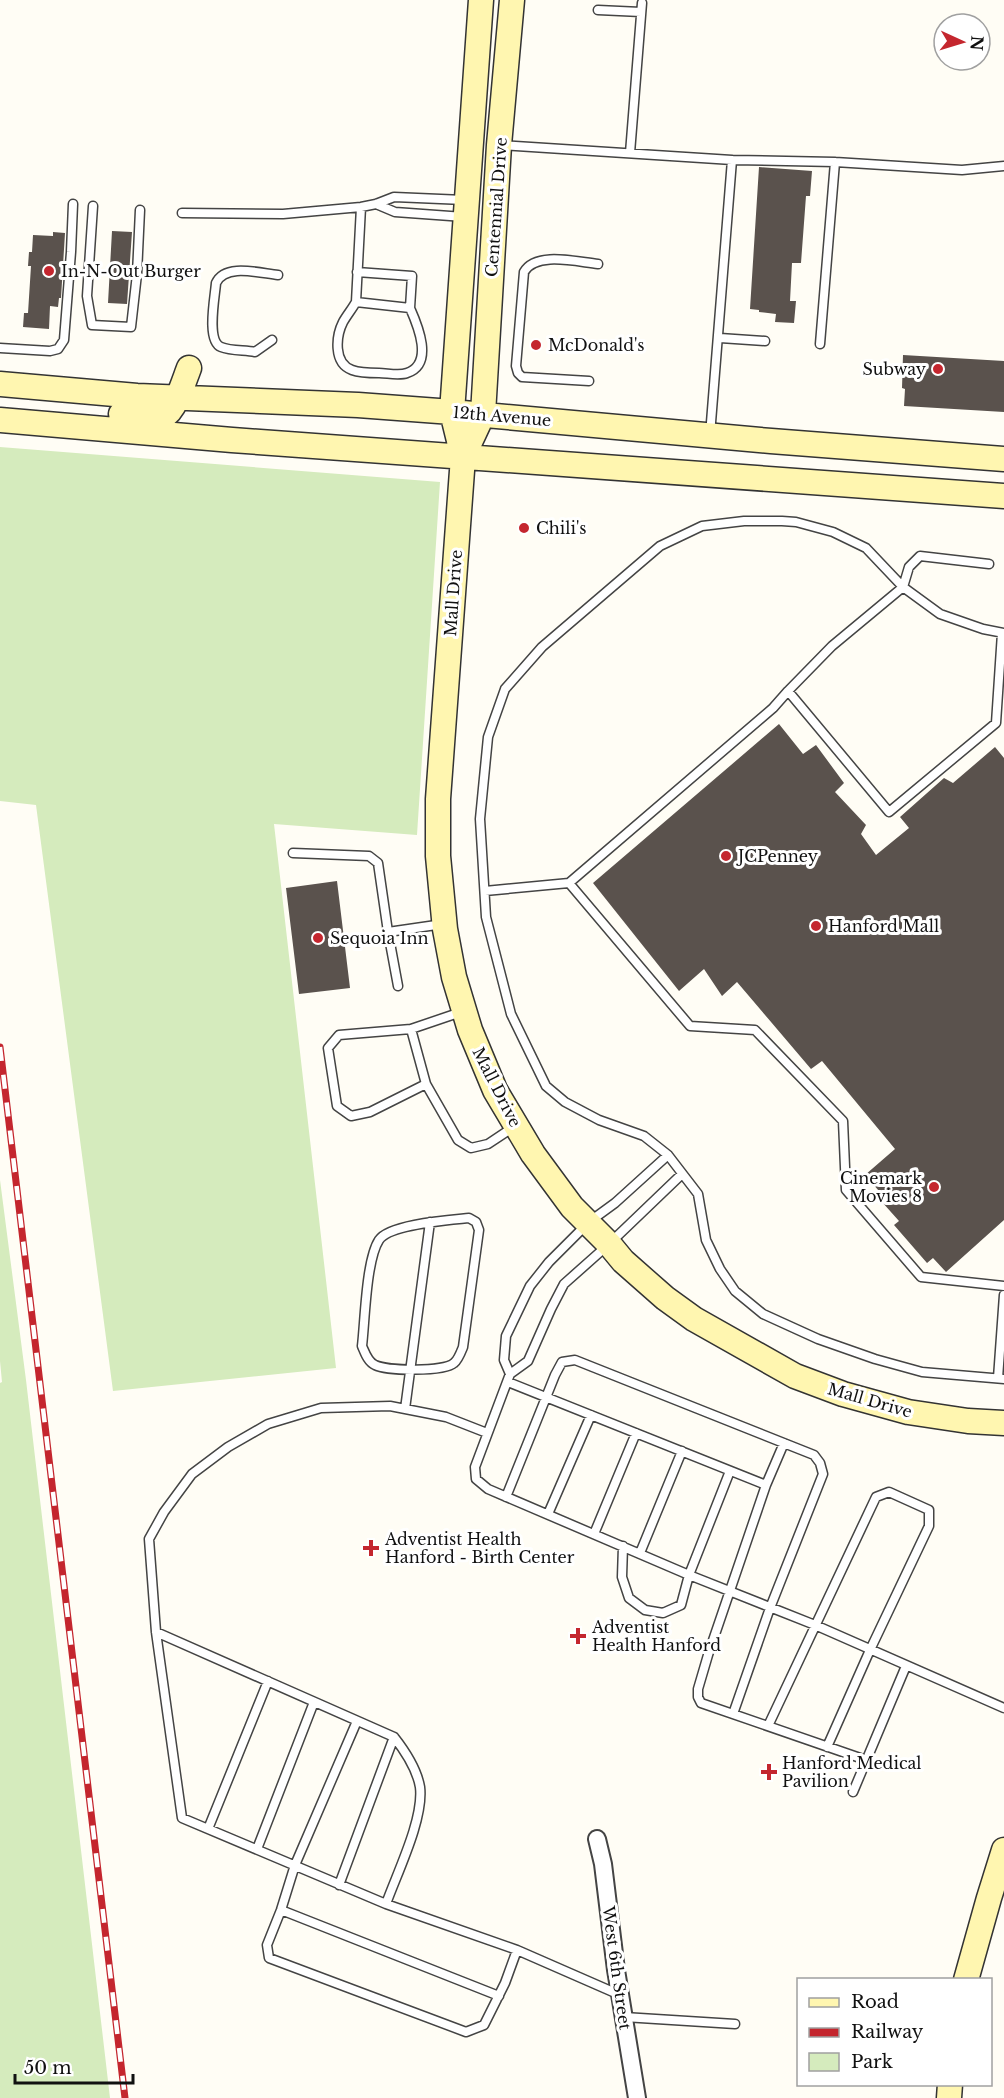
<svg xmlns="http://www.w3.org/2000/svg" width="1004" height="2098" font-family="'Libre Baskerville',serif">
<rect width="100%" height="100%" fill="#fffdf5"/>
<path fill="#d5ebbd" d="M0 447 440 482 417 835 274 824 336 1368 113 1391 36 805 0 801Z
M0 1180 26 1380 110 2098H0V1383L2 1382 0 1361Z"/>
<path fill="#5a524d" d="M759 167 812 171 810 196H806L801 263H792L790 301H796L794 323 775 322 776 314 759 312V310L750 309Z
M112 231 132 232 127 304 108 303Z
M53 232 65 233 61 298H59L58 307 50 306 49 329 23 327 24 313H28L31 266H28L29 252H32L33 235 53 236Z
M903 355 1004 361V412L904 406 905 389 902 388Z
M779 724 803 754 816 745 844 783 835 792 866 825 861 834 876 855 909 828 900 817 944 778 953 783 995 747 1004 758V1220L946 1272 933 1258 927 1263 894 1225 899 1221 882 1202 886 1199 865 1175 895 1149 822 1061 811 1069 737 982 722 996 704 969 679 991 593 883Z
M337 881 350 988 299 994 286 888Z"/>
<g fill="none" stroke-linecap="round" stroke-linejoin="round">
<g stroke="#444" stroke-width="11">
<path id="lane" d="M598 10 641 12
M502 145 732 160 835 162 962 170 1004 166
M630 153 642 3
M376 204 395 212 464 217
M93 206 87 296 92 325 131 327 137 274 140 210
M182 213 283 214 361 207 376 204 394 197 464 200
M357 272 412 276 410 308 356 302 361 207
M356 302C352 309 347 315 343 322 336 336 333 363 352 370 360 373 370 373 379 373 387 373 399 376 407 373 434 364 418 326 410 308
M720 338 765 341
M272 340 255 352C245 350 231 351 221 347 206 341 215 297 216 283 225 263 259 273 278 275
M820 344 835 162
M0 348 50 351 58 349 64 340 71 252 73 204
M589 381 522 377 518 373 516 366 524 272C536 251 577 262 598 264
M710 435 732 160
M989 564 920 556 909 567 903 587 832 646 788 691 889 812 996 723 1002 633
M1004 633 983 629 940 614 903 587 866 548 833 532 796 522 782 521H744L702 526 660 546 542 647 505 689 488 737 480 819 486 917 511 1014 546 1086 565 1102 599 1120 644 1136 668 1155 698 1194 706 1240 720 1269 735 1291 763 1314 818 1339 875 1359 922 1372 1004 1379
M293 853 369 856 378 863 388 932
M569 883 690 1026 755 1030 843 1121 846 1190 921 1277 1004 1286
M485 891 569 883 773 708 788 691
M398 986 388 932 443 924
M464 1011 411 1029 426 1084 458 1140 471 1148 488 1144 515 1126
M411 1029 339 1035 328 1048 337 1106 351 1116 370 1112 426 1084
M682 1174 609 1244 564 1284 551 1309 528 1361 510 1374 475 1467 476 1479 488 1489 689 1575 815 1625 1004 1708
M469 1218 476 1222 479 1230 463 1347C461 1352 458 1360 454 1363 444 1372 387 1371 375 1365 368 1362 365 1353 362 1346 365 1321 366 1260 379 1240 389 1224 450 1220 469 1218Z
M510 1374 504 1360 506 1336 530 1286 549 1262 589 1222 615 1203 668 1155
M998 1378 1004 1295
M508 1382 766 1485 708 1655 698 1689V1697L701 1703 866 1760
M405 1409 430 1222
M487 1433 446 1417 390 1406 321 1408 268 1424 228 1447 192 1474 164 1512 149 1539 156 1632 182 1818 386 1904 517 1950 620 1995
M766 1485 784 1443
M506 1497 555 1375 562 1362 575 1360 814 1455 820 1463 823 1474 770 1608 733 1714
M548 1514 591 1415
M594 1534 636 1433
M623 1546 622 1577 629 1598 645 1610 663 1613 681 1605 689 1575 730 1471
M640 1553 682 1451
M156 1632 394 1737C405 1751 417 1770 420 1787 424 1819 397 1873 386 1904
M357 1721 295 1865 281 1910 267 1945 269 1958 466 2032 484 2025 505 1983 517 1950
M768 1726 876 1497 889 1492 929 1510V1526L870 1650 827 1747
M853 1792 906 1666
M208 1829 268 1681
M257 1849 314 1702
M339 1885 394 1737
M281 1910 499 1996
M624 2017 735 2024"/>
</g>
<g stroke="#444" stroke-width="20">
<path id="street" d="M597 1839 603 1864 616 1970 637 2098"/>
</g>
<g stroke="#333" stroke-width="27">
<path id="secondary" d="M481 0 452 412 463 457 438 799V856L445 929 454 977 470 1030 495 1090 533 1154 572 1207 609 1244 623 1261 665 1298 694 1319 795 1376 843 1394 908 1412 968 1421 1004 1423
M0 384 137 396 358 405 452 412 771 441 1004 459
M121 414C134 415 153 420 165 415 175 411 185 378 189 368
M0 420 232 440 1004 496
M463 457 483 414 499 145 512 0
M966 1980 989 1898 1004 1850
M949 2098 950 2084"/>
</g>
<use href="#lane" stroke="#fff" stroke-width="8"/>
<use href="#street" stroke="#fff" stroke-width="16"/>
<use href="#secondary" stroke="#fff6b0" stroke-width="24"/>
<g stroke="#c4262e" stroke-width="7">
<path id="rail" d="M0 1047 125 2098"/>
</g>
<use href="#rail" stroke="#fff" stroke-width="4.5" stroke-dasharray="14" stroke-linecap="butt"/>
</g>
<g fill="#c4262e" stroke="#fff" stroke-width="2">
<circle cx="49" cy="271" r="6"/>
<circle cx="536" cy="345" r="6"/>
<circle cx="938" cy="369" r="6"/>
<circle cx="524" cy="528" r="6"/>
<circle cx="726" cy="856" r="6"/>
<circle cx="816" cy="926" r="6"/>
<circle cx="318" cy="938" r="6"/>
<circle cx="934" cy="1187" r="6"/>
<path d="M368 1539h6v6h6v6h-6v6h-6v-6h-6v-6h6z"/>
<path d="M575 1627h6v6h6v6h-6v6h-6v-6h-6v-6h6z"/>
<path d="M766 1763h6v6h6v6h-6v6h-6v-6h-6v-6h6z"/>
</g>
<g text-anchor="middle" stroke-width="6" stroke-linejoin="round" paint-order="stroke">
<g font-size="16" fill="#111" stroke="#fff">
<text transform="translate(496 207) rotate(-86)" y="6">Centennial Drive</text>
<text transform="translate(502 416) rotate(5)" y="6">12th Avenue</text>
<text transform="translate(453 593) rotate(-86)" y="6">Mall Drive</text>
<text transform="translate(497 1087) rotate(63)" y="6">Mall Drive</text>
<text transform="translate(870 1400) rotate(16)" y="6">Mall Drive</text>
<text transform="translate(617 1968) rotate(82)" y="6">West 6th Street</text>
</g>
<g font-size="16" fill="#111" stroke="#fff" text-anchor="start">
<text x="61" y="277">In-N-Out Burger</text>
<text x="548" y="351">McDonald's</text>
<text x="926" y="375" text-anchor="end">Subway</text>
<text x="536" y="534">Chili's</text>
<text x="738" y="862">JCPenney</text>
<text x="828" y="932">Hanford Mall</text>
<text x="330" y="944">Sequoia Inn</text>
<text x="922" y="1184" text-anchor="end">Cinemark<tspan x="922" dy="18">Movies 8</tspan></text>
<text x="385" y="1545">Adventist Health<tspan x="385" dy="18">Hanford - Birth Center</tspan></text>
<text x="592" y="1633">Adventist<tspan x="592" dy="18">Health Hanford</tspan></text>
<text x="782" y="1769">Hanford Medical<tspan x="782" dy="18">Pavilion</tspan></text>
</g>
</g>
<rect x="797" y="1978" width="195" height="108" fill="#ffffff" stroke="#a0a0a0" stroke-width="1.5"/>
<rect x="809" y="1998" width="30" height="9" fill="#fff6b0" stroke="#a0a0a0" stroke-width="1.5"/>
<text x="851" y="2008" font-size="18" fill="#111111">Road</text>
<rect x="809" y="2028" width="30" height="9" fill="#c4262e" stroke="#a0a0a0" stroke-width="1.5"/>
<text x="851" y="2038" font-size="18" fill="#111111">Railway</text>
<rect x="809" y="2053" width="30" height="18" fill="#d5ebbd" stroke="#a0a0a0" stroke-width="1.5"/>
<text x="851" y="2068" font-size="18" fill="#111111">Park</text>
<g transform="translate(962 42) rotate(94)"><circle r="28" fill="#ffffff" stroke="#a0a0a0" stroke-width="1.5"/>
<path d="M0-4.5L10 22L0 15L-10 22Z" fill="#c4262e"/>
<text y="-9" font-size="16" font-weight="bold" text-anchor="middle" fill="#111111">N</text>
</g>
<path d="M15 2074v9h118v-9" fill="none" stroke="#111111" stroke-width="3"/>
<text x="24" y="2074" font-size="18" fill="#111111" stroke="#ffffff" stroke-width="4.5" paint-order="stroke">50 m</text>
</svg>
